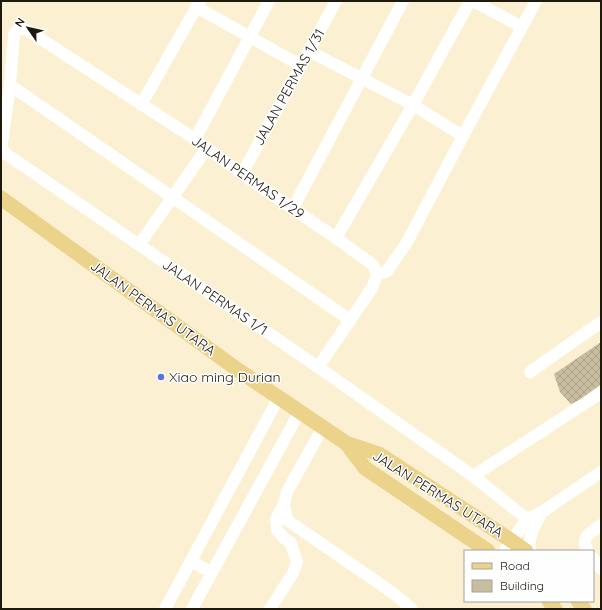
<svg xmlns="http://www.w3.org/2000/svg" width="602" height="610" font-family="Quicksand,sans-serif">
<defs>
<pattern id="building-cross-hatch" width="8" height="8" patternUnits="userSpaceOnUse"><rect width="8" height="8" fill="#c9bda0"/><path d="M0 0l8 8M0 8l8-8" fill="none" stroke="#aca289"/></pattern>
</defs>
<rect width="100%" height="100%" fill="#fcf0d2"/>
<path fill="url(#building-cross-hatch)" d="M601 342V384L581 399 571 404 560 392 554 374Z"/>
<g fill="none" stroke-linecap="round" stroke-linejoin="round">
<path stroke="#fff" stroke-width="12" d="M473 1 522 27
M196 7 300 65
M309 51 413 105 463 136
M10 85 350 320
M141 105 200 1
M195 139 269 1
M242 174 336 1
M293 208 403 1
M336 238 413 105 470 1
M139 245 207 148
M377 275 387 271 406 244 463 136 536 1
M318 367 372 288 377 275 373 265 336 238 242 174 195 139 27 30 19 28 14 34 10 85 2 144V148L6 154 318 367 473 476 527 519
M530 372 601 322
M323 427 287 492 284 504 287 520 393 593 412 609
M473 476 601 393
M505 551 527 519 542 512 601 472
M530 551C527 537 536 524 542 512
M588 551C579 538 591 532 601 525
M593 558 601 569
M191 561 212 573
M165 609 279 397
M192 609 300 411
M270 609 293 573 297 562 291 543 284 538 277 530 276 519 284 504"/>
<path stroke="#ecd38c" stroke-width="15" d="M1 198 238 370 346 443 379 454 512 541 526 551
M346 443 365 468 488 551
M549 601 555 609
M578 601 584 609"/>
</g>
<circle fill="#5274e8" stroke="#fefefe" stroke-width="1.5" cx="161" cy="377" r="4"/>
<g text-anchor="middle" stroke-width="3" stroke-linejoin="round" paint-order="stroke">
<g font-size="14" fill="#1d190e" stroke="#fefefe">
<text transform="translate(289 87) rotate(-61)" y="5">JALAN PERMAS 1/31</text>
<text transform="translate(248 177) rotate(35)" y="5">JALAN PERMAS 1/29</text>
<text transform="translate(215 297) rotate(34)" y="5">JALAN PERMAS 1/1</text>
<text transform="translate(153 308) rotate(36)" y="5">JALAN PERMAS UTARA</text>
<text transform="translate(438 494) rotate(32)" y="5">JALAN PERMAS UTARA</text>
</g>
<g font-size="14" fill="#1d190e" stroke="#fefefe" text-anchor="start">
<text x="169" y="382">Xiao ming Durian</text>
</g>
</g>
<rect width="602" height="610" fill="none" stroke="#1d190e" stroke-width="4"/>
<rect x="464" y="550" width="130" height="52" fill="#fefefe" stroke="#a4a29e"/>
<rect x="472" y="563" width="20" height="6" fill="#ecd38c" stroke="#a4a29e"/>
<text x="500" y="570" font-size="12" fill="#1d190e">Road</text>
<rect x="472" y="580" width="20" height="12" fill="#c9bda0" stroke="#a4a29e"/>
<text x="500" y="590" font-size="12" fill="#1d190e">Building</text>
<g transform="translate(28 28) rotate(304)" stroke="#fefefe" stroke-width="3" paint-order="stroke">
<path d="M0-3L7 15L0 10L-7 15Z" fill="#1d190e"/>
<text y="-6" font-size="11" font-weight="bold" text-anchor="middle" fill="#1d190e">N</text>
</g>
</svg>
